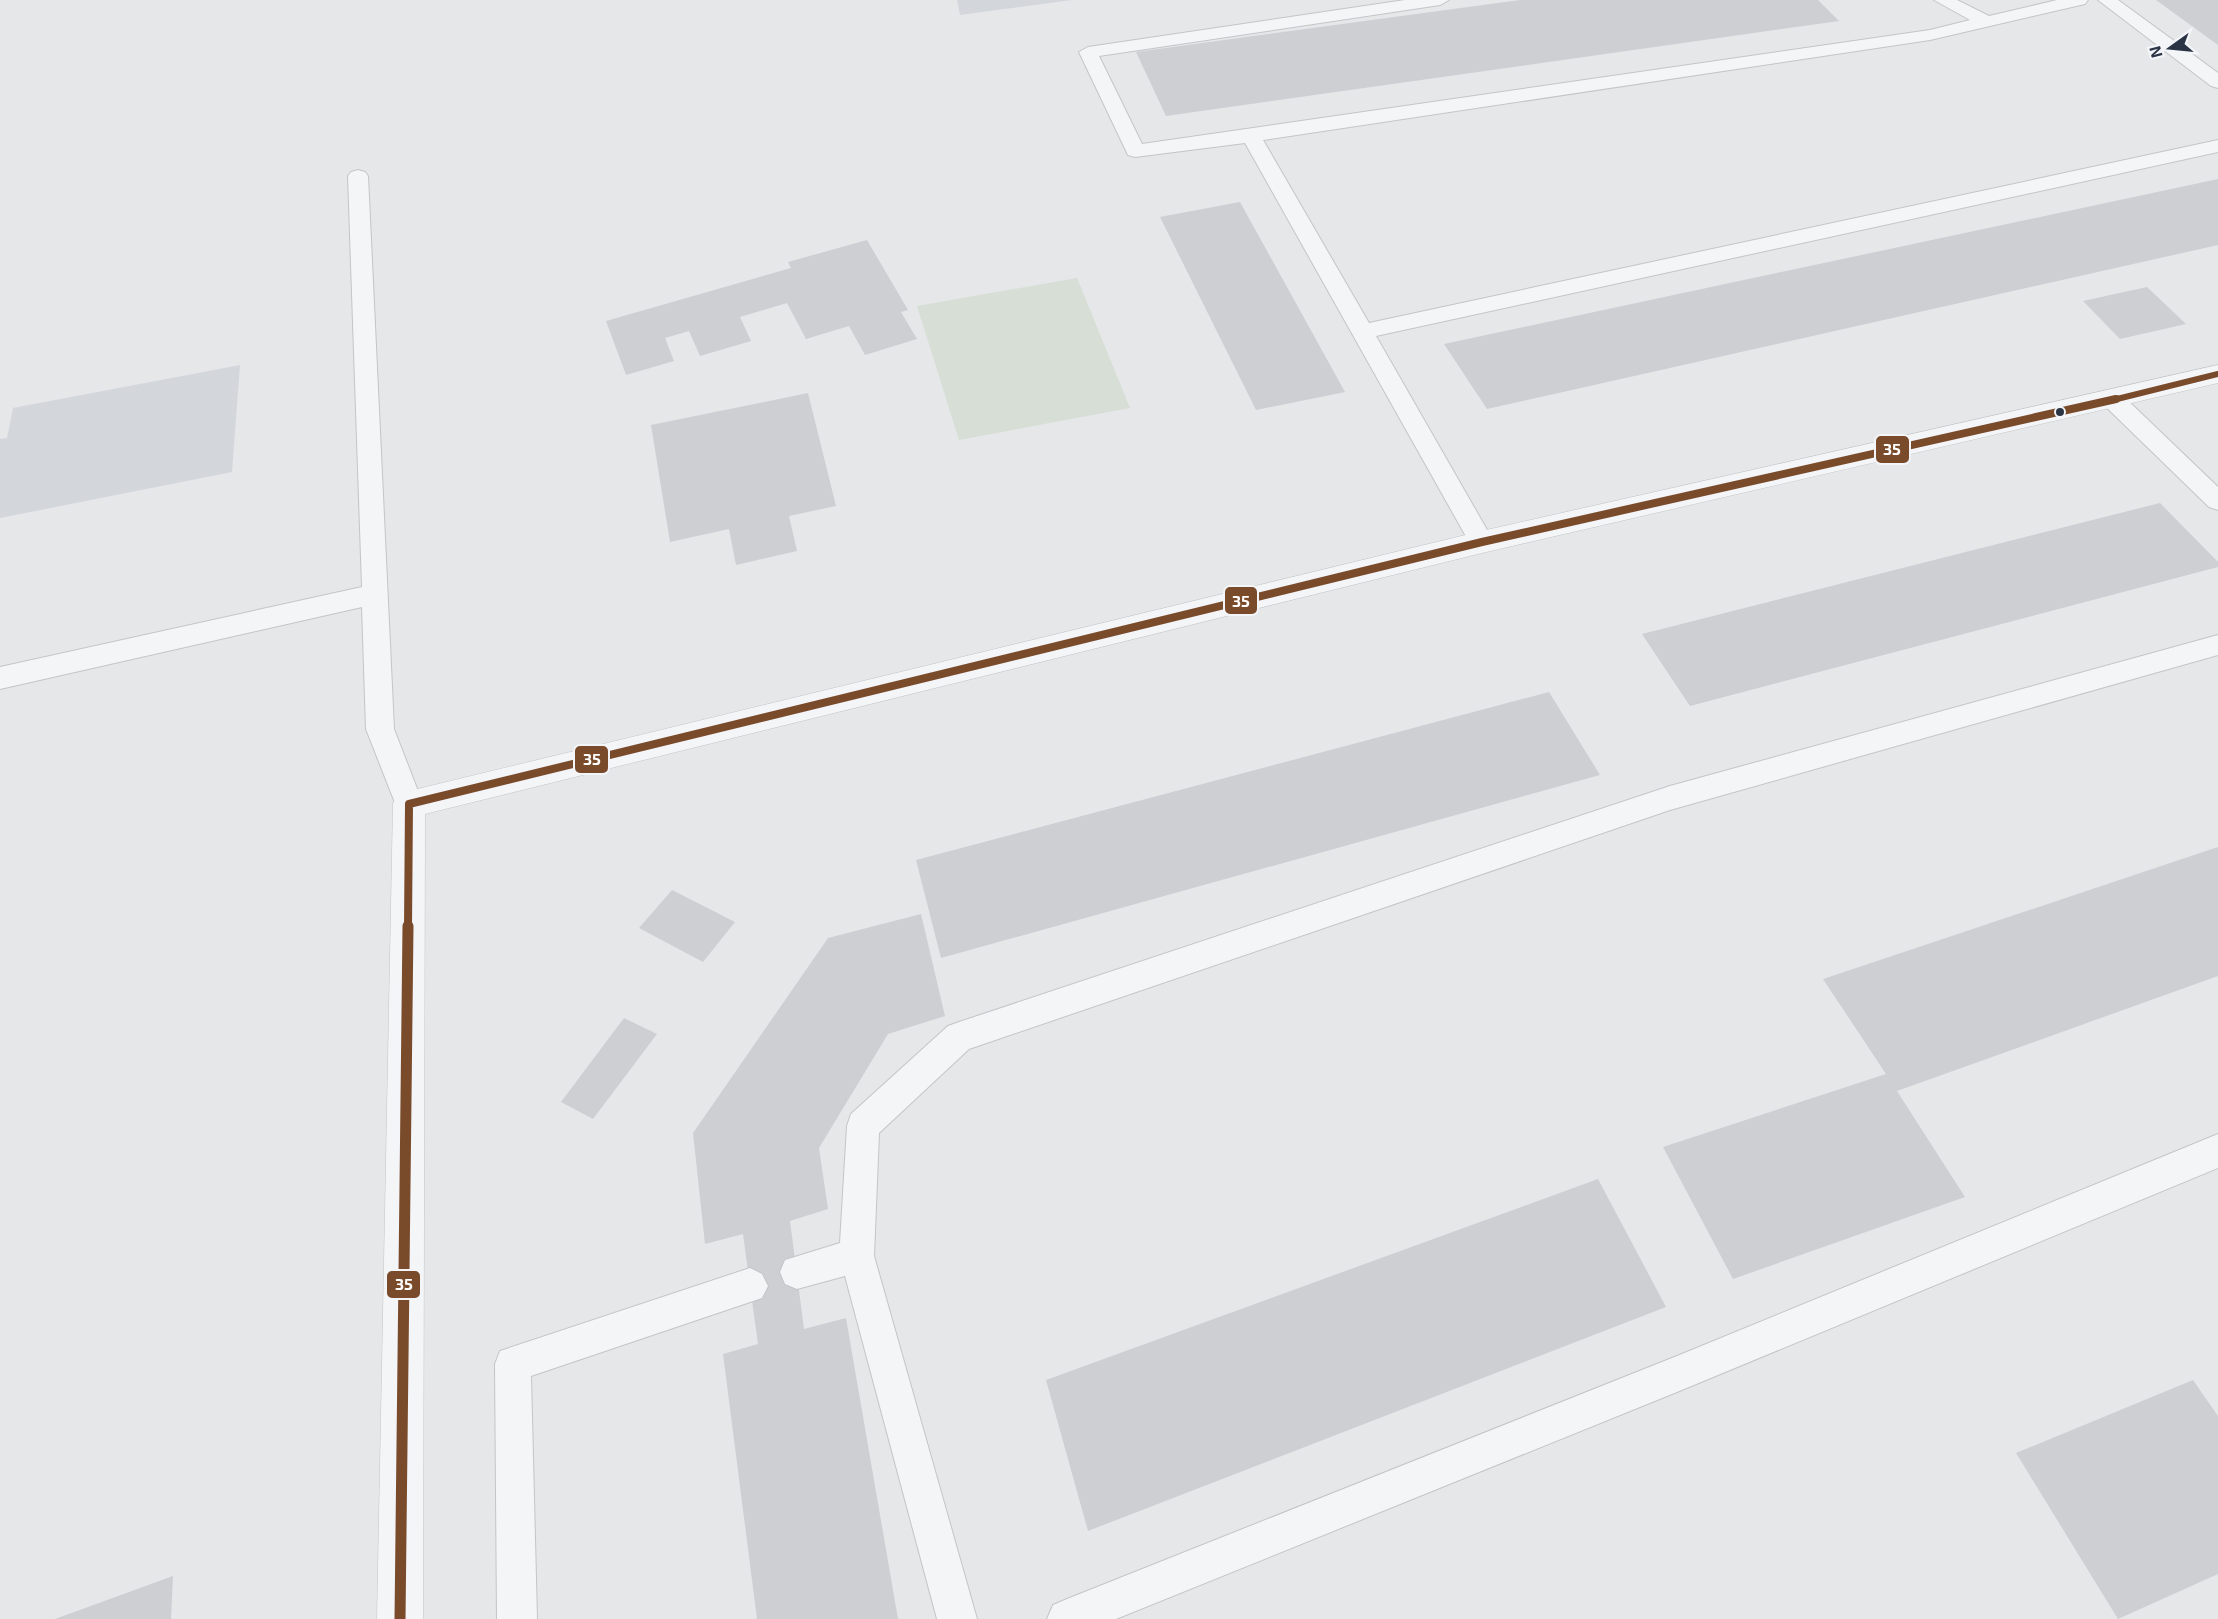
<svg xmlns="http://www.w3.org/2000/svg" width="2218" height="1619" font-family="'Exo 2',sans-serif">
<rect width="100%" height="100%" fill="#e5e7e9"/>
<path fill="#d3d7dc" d="M957 0H1072L960 15Z
M240 365 232 472 0 518V439L7 438 13 408Z"/>
<path fill="#d6ded5" d="M1077 278 1130 408 959 440 917 306Z"/>
<path fill="#cdcfd2" d="M1520 0H1818L1839 21 1166 116 1136 52Z
M2156 0H2218V45Z
M2218 179V245L1487 409 1444 344Z
M1240 202 1345 392 1256 410 1160 217Z
M867 240 908 310 901 312 917 339 865 355 849 326 806 339 787 303 740 317 751 341 700 356 689 331 665 338 674 361 626 375 606 321 791 268 788 262Z
M2147 287 2186 324 2120 339 2083 301Z
M808 393 836 506 789 516 797 551 736 565 729 529 670 542 651 425Z
M2160 503 2218 562V567L1690 706 1642 634Z
M1549 692 1600 775 941 958 916 860Z
M2218 847V976L1897 1091 1965 1197 1733 1279 1663 1147 1886 1074 1823 979Z
M672 890 735 922 703 962 639 928Z
M921 914 945 1016 888 1034 819 1148 828 1209 790 1221 804 1329 846 1318 898 1619H757L723 1354 758 1344 750 1286 743 1234 705 1244 693 1133 828 938Z
M624 1018 657 1034 593 1119 561 1102Z
M1598 1179 1666 1307 1088 1531 1046 1380Z
M2193 1380 2218 1416V1574L2118 1619 2016 1453Z
M173 1576 171 1619H55Z"/>
<g fill="none" stroke-linecap="round" stroke-linejoin="round">
<g stroke="#c3c5c7" stroke-width="2">
<path id="service" d="M1405 0H1449L1440 5 1099 56 1142 144 1930 30 1970 20 1934 0H1957L1989 16 2057 0H2088L2085 4 1930 40 1263 140 1369 323 2218 140V152L1376 336 1494 542 1491 549 1482 551 1473 549 1245 143 1135 157 1128 155 1079 52 1088 47Z
M2098 0H2118L2218 73V88L2211 86Z
M358 170 365 172 368 176 394 729 423 804 419 813 409 816 399 813 366 729 362 607 0 689V667L362 587 348 176 351 172Z
M2113 392 2121 394 2218 487V510L2209 507 2105 406 2102 400 2105 394Z
M2218 635V655L1670 810 969 1049 879 1133 874 1256 977 1619H937L845 1276 797 1289 785 1284 780 1272 785 1260 840 1243 847 1126 851 1114 948 1026 959 1022 1670 786Z
M2218 1134V1168L1677 1392 1116 1619H1047L1053 1605 1067 1599 1677 1356Z
M750 1268 762 1274 768 1286 762 1298 531 1376 537 1619H497L495 1364 500 1351Z"/>
</g>
<g stroke="#c3c5c7" stroke-width="1">
<path id="minor" d="M2218 365V383L1482 553 425 814 423 1619H377L393 804 397 794 1482 531Z"/>
</g>
<use href="#service" fill="#f4f5f6" fill-rule="evenodd"/>
<use href="#minor" fill="#f4f5f6" fill-rule="evenodd"/>
<g stroke="#f3f5f9" stroke-width="9">
<path id="bus-1-far2" d="M2109 401 2218 374"/>
</g>
<g stroke="#f3f5f9" stroke-width="13">
<path id="bus-1-far1" d="M408 927 409 804 1482 542 2116 399"/>
</g>
<g stroke="#f3f5f9" stroke-width="16">
<path id="bus-1" d="M400 1619 408 926"/>
</g>
<use href="#bus-1-far2" stroke="#7a4b2a" stroke-width="6"/>
<use href="#bus-1-far1" stroke="#7a4b2a" stroke-width="8"/>
<use href="#bus-1" stroke="#7a4b2a" stroke-width="11"/>
</g>
<circle fill="#2a3444" stroke="#f3f5f9" stroke-width="2" cx="2060" cy="412" r="5"/>
<g stroke="#f3f5f9" stroke-width="2">
<rect x="1875" y="435" width="35" height="29" rx="6" fill="#7a4b2a"/>
<rect x="1224" y="586" width="34" height="29" rx="6" fill="#7a4b2a"/>
<rect x="574" y="745" width="35" height="29" rx="6" fill="#7a4b2a"/>
<rect x="386" y="1270" width="35" height="29" rx="6" fill="#7a4b2a"/>
</g>
<g font-size="16" text-anchor="middle" font-weight="bold" fill="#fff">
<text x="1892" y="455">35</text>
<text x="1241" y="607">35</text>
<text x="592" y="765">35</text>
<text x="404" y="1290">35</text>
</g>
<g transform="translate(2170 48) rotate(255)" stroke="#f3f5f9" stroke-width="4.5" paint-order="stroke">
<path d="M0-4.5L10 22L0 15L-10 22Z" fill="#2a3444"/>
<text y="-9" font-size="16" font-weight="bold" text-anchor="middle" fill="#2a3444">N</text>
</g>
</svg>
